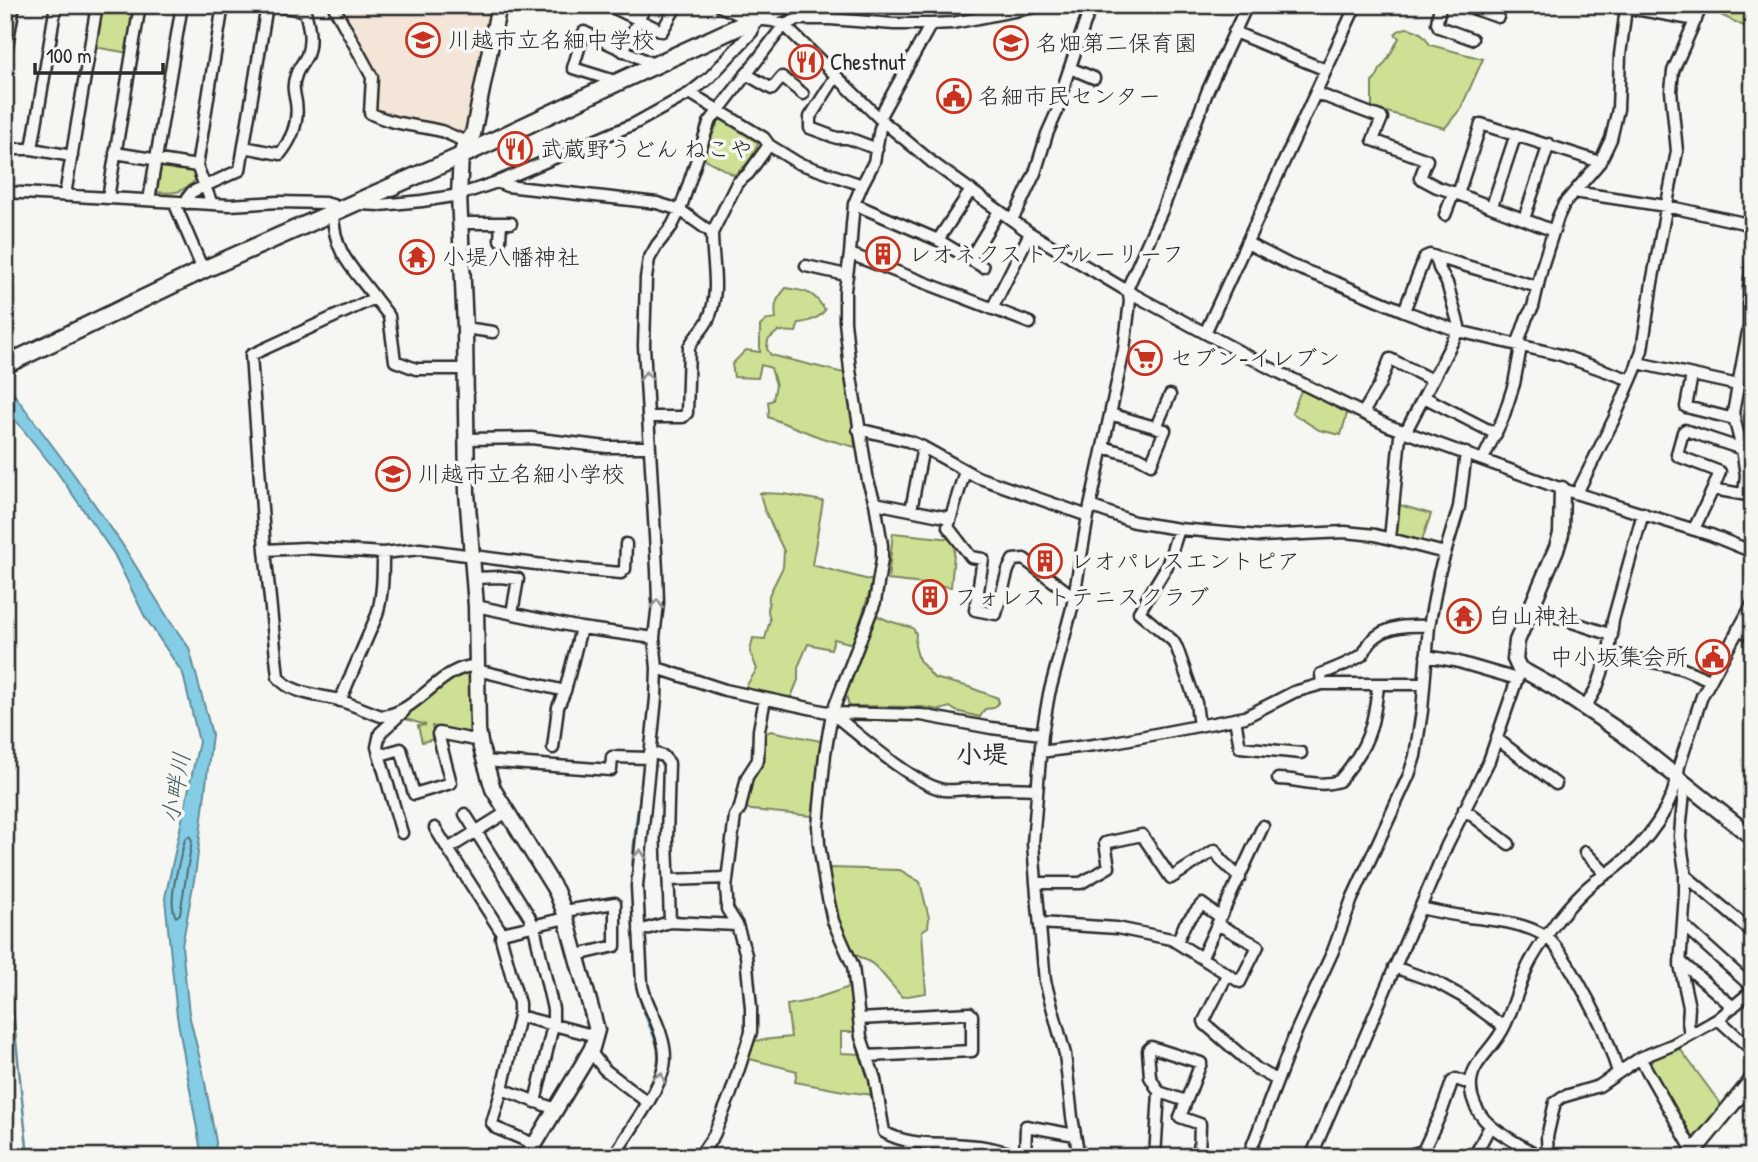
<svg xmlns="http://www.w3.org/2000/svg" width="1758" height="1162" font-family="'Patrick Hand','Klee One',sans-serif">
<rect width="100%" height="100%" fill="#f6f6f2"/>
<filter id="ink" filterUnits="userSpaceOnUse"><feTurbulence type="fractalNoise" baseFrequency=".0143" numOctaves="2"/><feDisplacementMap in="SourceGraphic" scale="14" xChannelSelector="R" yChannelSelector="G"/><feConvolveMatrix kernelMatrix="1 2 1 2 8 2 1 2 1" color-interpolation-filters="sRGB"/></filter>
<g filter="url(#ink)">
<path fill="#f3e5d8" d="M339 5H495L469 134 371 111 375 75Z"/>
<path fill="#cee094" stroke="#7c8660" stroke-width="2" d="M101 5H137L129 53 94 47Z
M1707 5H1753L1752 30 1706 8Z
M1406 28C1419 30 1424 34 1430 45L1483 59 1461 108 1445 128 1372 108V82C1378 78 1377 74 1381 68 1389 59 1393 49 1399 38L1395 34 1398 31Z
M720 117 759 138C757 153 746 167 734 175L703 158Z
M157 164 194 170 198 178C181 194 175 194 153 192Z
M786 288C807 292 812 290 825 310 819 319 808 322 799 323L796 332 778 331 768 340 767 349 771 355 848 374 855 447 822 438 768 417 769 410 768 402 773 400 776 385 771 368 761 365 758 378 734 377 732 364 746 350 760 352V326L767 320 776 319C774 303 776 300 786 288Z
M1302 388 1348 410 1341 435 1319 430 1292 413Z
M760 493 784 494 823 501 812 565 873 581 853 644 834 639 831 649 808 644 798 667V680L791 697 784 698 745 688 757 669 750 652 753 638 765 639 770 620 768 611 769 595 783 567 784 551 764 509Z
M1396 504 1431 514 1421 543 1392 536Z
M893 533 952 539 955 543 951 587 888 580Z
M876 615 889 621 913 628 916 634 915 646 919 660 934 678 966 686 998 698V703L994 708 985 709 980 717 956 711 950 707 940 710 922 707 849 706 846 695Z
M471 671 474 736 432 726 435 739 422 742 418 726 426 725 402 718C422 700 443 675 471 671Z
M771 731 821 741 823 747 815 813 811 816 751 810 746 807 745 802 750 779 761 761 766 733Z
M830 868 900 870 920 882 929 918 928 927 922 931 926 993 902 997C893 987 885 976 876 967 870 960 859 959 853 952 842 942 826 882 830 868Z
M852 986 855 1032H841V1053L862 1054 874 1095 849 1092 795 1082 797 1071 746 1058 752 1041 791 1037 787 1005 808 1001Z
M1678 1046 1722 1106 1694 1139 1647 1062Z"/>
<path fill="#84cde4" stroke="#608c9a" stroke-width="2" d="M5 382 75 476 122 544 168 618 189 648 212 734 196 869 182 946 189 1014 203 1072 216 1142 215 1157H202L177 1016 165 898 199 742 183 674 145 617 114 554 57 472 5 407Z"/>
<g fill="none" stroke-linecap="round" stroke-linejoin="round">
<path stroke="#4f6c75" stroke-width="2" d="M189 836 192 840 180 914 176 917C166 901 181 858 185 839Z"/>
<path stroke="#608c9a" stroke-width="2.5" d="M792 9 802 5
M714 106 739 76
M702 130 710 111
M658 236 670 219
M641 299V284
M648 497 649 512
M5 934 28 1157
M644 1096C675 1045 647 1038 638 991 634 972 634 951 634 932 633 916 632 900 632 884 632 843 639 802 645 761
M607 1157 641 1102"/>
<g stroke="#2b2b2b" stroke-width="15">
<path id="street" d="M333 5 372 77 370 113C393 125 417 125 441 131 450 134 458 139 467 142
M613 5 612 7 662 31 677 5
M1440 5 1437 23 1439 27 1472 39
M1463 5 1498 17
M1613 5 1696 20
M1234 32 1326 70
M623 51 646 5
M5 58 14 5
M1070 68 1094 78
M746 74 772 89 782 77 803 94
M836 76 810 117V128L837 138H848L877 149
M618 82 573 68 584 32 655 65
M690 93 764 138 769 145 748 174 737 183 712 233
M1316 93 1382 118 1373 140 1427 160 1420 178 1437 187 1458 194
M879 118 931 24
M884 122 880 128 874 162 862 185 854 204 852 225 850 254 845 290V321L850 370 868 481 875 503 882 545V559L875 602 832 713 825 754 818 826 819 844 825 884 833 921 853 966 861 1037 875 1079 884 1132C909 1147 939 1142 966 1145 985 1146 1003 1150 1021 1157
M769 145 798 163 862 185
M244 147 280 154C293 138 299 122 296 102 294 92 292 85 296 75 298 68 304 62 307 55 312 41 309 26 305 11L273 5
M5 149H32L72 156
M32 149 56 5
M115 153 197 166
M497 182 507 186 657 203 680 210 712 233C712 263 721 292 708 320 703 330 694 337 689 347L687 413 683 417H649
M5 192 230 205 278 202 325 203 333 205 338 211
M1574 192 1666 206 1753 225
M65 195 97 5
M108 198 140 5
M149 200 182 5
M174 202 203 270
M187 203 188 197 192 192 240 170 267 5
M212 204 197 166 223 5
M360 204 380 205 422 201 459 195 500 181 634 124 690 93 709 78 752 32 755 19 773 21 784 25 879 118 933 163 1030 233 1129 292 1268 367 1389 426 1562 489 1711 535 1753 552
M854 204 938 240 983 267
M1492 206 1516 134
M333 214C334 254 353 268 375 298
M1445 215 1454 192
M1012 219 1018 209 1035 173 1047 134 1059 107 1065 82 1091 5
M1524 219 1549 144
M461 223H511
M1554 231 1458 194 1481 124 1600 162
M500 240 501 223
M938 240 971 190
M1247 243 1290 265 1337 283 1404 311 1458 331 1561 355 1631 380
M850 254 1030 323
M970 259 999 211
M806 266 846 275
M992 309 1030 233
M1404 311 1425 257 1430 255 1436 257
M465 328 493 332
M1205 333 1356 5
M1638 363 1738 385
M466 369H416L395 361 389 316 375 298 251 355 265 550 305 548 383 553 420 549 574 569 621 573 625 569 626 544
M1741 371 1753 376
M1692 375 1686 407 1734 419
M1424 397 1496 434
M1363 413 1379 386 1390 359 1432 380
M1156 427 1170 395
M858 429 908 441 923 447 977 477 1088 516
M1406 431 1458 331 1459 326 1447 283 1439 268 1436 257 1538 287
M466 439 531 438 607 447H649
M1103 447 1138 457 1151 464 1165 430 1110 414
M1483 459 1503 418 1514 384 1520 352 1519 340 1527 317 1533 307 1542 267 1558 217 1564 204 1600 162 1611 139 1618 109 1620 55 1626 8
M965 471 948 527 971 557 983 559 975 610 996 614 1008 570 1013 560 1024 559 1074 597
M1713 489 1720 472 1678 456 1677 454 1683 432 1685 430 1742 449
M1577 493 1614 419 1636 368 1642 350 1652 283 1677 151 1671 91 1673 71 1702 5
M1744 494 1746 475 1742 449 1733 413 1749 326V286L1753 255
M875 503 950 518
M1090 506 1134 522 1179 529 1260 536 1345 532 1375 535 1445 553
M911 510 923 447
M1179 529 1167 566 1139 612 1173 641 1177 648 1196 703 1199 726
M1694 529 1713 489 1753 496
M1390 539 1400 436 1402 430
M265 550 278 677C290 694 320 695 339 700 353 705 367 711 381 716 418 714 441 664 477 666
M474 578 500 577 518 579 512 613
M476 606 581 628 654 638
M1532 609 1612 635
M1738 629 1753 636
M1609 653 1681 668 1710 680
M1426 656 1455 661 1517 679
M657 668 725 690 832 713 921 715 991 728 1042 734
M477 670 565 691
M1322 684 1321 674C1334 669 1350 663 1362 655 1366 651 1367 646 1371 641 1387 625 1409 625 1429 626
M340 701 377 615C383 594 383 574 383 553
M1585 708 1597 687 1609 653 1613 620 1643 513
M832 713C858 734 913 784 944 790 953 791 962 789 971 789 993 788 1015 788 1037 789
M1235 719 1240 747 1301 753
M1497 739 1556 784
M553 748 558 707 565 691 581 628
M650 752 663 756 669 763 667 840 670 922
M1040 752 1109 743 1245 717 1294 692 1322 684H1423
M380 755 401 749 414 794 451 783 438 734 439 733 480 741
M484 761 611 770 612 757 649 758
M1278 779C1298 779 1319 788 1339 781 1367 749 1374 727 1378 685
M1464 809 1509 844
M507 812 448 849 502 933 501 938 519 1003V1016L502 1089 492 1123 496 1128 534 1144
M465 814 529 916 534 927 553 1009V1025L535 1102
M435 828 448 849
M402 833 377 747 380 733 404 711
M1585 852 1606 874
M1685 875 1753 933
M669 880 727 878
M1036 883H1081L1109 867 1105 843 1142 835 1171 878 1215 850 1221 860 1240 878
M1420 908C1434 911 1448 914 1462 916 1489 920 1521 921 1545 936 1562 947 1592 1006 1602 1027 1608 1041 1613 1057 1618 1072
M564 911 615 903V946L577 955
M1040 923 1117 928 1171 939 1240 982 1258 946 1217 924
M1683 925 1753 988
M639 931 670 922 737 925
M502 933 566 918
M1177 942 1185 924 1202 904 1220 917
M1202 957 1263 826
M1680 961 1733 1007
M1394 967 1436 982 1463 997 1504 1027
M1227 975 1204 1021 1205 1024 1257 1069 1277 1080
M519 1016 596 1036
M859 1019 970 1013 972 1015V1051L867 1056
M1718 1019 1753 1051
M1690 1035 1718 1019 1753 990
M590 1051 604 1069 647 1102
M1640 1058 1693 1151
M502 1089 555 1109
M1159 1092 1186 1101
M909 1142V1157
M702 1152 712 1157
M1409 1155 1423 1151
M613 1157C628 1133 658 1093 664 1067 666 1057 664 1044 661 1035 656 1017 645 1002 642 984L637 886 656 698 657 668 654 638 658 603 657 570 644 346 646 278 649 259 657 245 672 226 680 210 709 123 784 25 798 19H830L894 24H931L953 23 1045 5
M699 1157 714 1135 731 1093 751 1032V1008L746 955 737 925 727 909V899L726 888 735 816 740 808 747 777 758 760 759 730 765 699
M1025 1157 1026 1126 1075 1135
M1079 1157 1072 1117 1065 1054 1045 981 1036 883 1033 843 1042 734 1049 694 1072 608 1088 516 1124 350 1130 301 1128 287 1163 208 1208 90 1247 5
M1155 1157 1159 1092 1150 1077 1148 1050 1151 1047 1201 1063 1180 1117 1200 1124 1199 1157
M1248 1157 1296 1032 1333 951 1352 899 1409 775 1415 756 1422 711 1429 626 1439 573 1459 507 1466 453
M1311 1157 1345 1078 1353 1065 1447 845 1489 761 1517 679 1522 671
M1433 1157 1423 1151 1441 1113 1452 1082 1456 1079 1464 1082H1470
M1474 1157 1490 1126
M1541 1157C1526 1148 1504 1137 1491 1126 1473 1111 1464 1085 1477 1065 1486 1051 1498 1041 1505 1025 1514 1006 1519 985 1528 966 1536 950 1547 935 1557 921 1568 907 1580 893 1594 882 1601 877 1609 873 1616 867 1647 843 1675 806 1679 766L1702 696 1753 603
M1548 1157 1547 1137 1555 1102 1562 1097 1599 1086 1640 1058 1672 1045 1690 1035 1688 1022 1689 1007 1680 965 1685 893V871L1680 837 1681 822 1685 783"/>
</g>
<g stroke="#2b2b2b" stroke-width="19">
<path id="secondary" d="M499 5 473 134 464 146 461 156 459 195 465 328 467 493 476 606 478 730 481 748 493 789 556 891 564 911 597 1030 592 1048 583 1064 527 1157
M722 5 755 19
M1562 489 1561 534 1557 547 1517 641 1515 659 1519 668 1555 688 1622 733 1753 838
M1689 1157 1753 1079"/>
</g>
<g stroke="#2b2b2b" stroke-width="21">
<path id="primary" d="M5 365 203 270 461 156 618 82 786 5"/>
</g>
<use href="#street" stroke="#f6f6f2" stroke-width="10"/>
<use href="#secondary" stroke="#f6f6f2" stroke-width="14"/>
<use href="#primary" stroke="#f6f6f2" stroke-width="16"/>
</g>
<defs><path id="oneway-chevron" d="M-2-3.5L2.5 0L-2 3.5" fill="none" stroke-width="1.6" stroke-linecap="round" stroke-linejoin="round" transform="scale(1.75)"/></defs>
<g stroke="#90908e">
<use href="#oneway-chevron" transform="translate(646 376) rotate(-94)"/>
<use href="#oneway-chevron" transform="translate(657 604) rotate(-87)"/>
<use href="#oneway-chevron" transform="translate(640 854) rotate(-85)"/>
<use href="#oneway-chevron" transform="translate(660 1077) rotate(-70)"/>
</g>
</g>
<defs>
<g id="school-ring" transform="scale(1.75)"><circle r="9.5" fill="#f6f6f2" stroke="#c8321e" stroke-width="1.5"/><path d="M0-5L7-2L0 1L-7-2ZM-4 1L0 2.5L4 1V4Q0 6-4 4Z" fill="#c8321e"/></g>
<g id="restaurant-ring" transform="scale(1.75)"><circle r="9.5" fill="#f6f6f2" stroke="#c8321e" stroke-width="1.5"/><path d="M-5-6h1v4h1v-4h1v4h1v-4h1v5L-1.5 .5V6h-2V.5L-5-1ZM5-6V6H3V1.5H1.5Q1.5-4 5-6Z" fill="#c8321e"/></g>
<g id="civic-ring" transform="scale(1.75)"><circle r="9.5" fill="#f6f6f2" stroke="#c8321e" stroke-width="1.5"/><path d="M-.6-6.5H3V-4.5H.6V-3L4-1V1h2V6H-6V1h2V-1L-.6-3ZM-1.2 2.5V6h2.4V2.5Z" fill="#c8321e"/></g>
<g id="building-ring" transform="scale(1.75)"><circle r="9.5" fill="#f6f6f2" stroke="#c8321e" stroke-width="1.5"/><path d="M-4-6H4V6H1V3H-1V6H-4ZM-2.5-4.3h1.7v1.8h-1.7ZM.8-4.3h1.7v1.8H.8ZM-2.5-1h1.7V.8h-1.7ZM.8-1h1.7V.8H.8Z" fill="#c8321e"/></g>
<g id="temple-ring" transform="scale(1.75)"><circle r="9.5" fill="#f6f6f2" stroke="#c8321e" stroke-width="1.5"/><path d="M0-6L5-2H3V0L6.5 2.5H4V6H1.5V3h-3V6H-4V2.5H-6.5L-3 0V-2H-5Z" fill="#c8321e"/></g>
<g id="supermarket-ring" transform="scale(1.75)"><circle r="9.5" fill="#f6f6f2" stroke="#c8321e" stroke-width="1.5"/><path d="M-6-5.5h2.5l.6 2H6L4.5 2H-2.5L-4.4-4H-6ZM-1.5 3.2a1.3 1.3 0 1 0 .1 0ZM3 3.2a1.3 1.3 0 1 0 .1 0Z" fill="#c8321e"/></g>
</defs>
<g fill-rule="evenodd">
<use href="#school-ring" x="423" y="40"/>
<use href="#school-ring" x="1011" y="43"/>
<use href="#restaurant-ring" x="806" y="62"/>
<use href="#civic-ring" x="954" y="96"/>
<use href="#restaurant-ring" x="515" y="149"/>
<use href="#building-ring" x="883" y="254"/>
<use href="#temple-ring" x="417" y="257"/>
<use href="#supermarket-ring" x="1145" y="358"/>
<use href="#school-ring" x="393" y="474"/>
<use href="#building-ring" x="1045" y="561"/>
<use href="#building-ring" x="930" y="597"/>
<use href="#temple-ring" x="1464" y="616"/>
<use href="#civic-ring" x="1713" y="657"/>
</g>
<g text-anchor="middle" stroke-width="7" stroke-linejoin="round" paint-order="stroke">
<g font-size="23" fill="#2b2b2b" stroke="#f6f6f2" text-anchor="start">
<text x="448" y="48">川越市立名細中学校</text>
<text x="1036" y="51">名畑第二保育園</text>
<text x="830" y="70">Chestnut</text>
<text x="978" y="104">名細市民センター</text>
<text x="540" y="157">武蔵野うどん ねこや</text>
<text x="908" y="262">レオネクストブルーリーフ</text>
<text x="442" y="265">小堤八幡神社</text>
<text x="1170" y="366">セブン-イレブン</text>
<text x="418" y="482">川越市立名細小学校</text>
<text x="1070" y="569">レオパレスエントピア</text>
<text x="954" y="605">フォレストテニスクラブ</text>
<text x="1488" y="624">白山神社</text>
<text x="1688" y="665" text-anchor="end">中小坂集会所</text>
</g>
<g font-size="24" font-style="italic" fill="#465c62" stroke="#f6f6f2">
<text transform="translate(176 788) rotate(-80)" y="8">小畔川</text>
</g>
<g font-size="26" font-weight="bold" fill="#2b2b2b" stroke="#f6f6f2">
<text x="982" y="763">小堤</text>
</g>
</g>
<rect width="1758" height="1162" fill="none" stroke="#f6f6f2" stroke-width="28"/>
<rect x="14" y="14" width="1730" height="1134" fill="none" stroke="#2b2b2b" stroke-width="2.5" filter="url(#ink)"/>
<path d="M35 63v10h128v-10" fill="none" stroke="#2b2b2b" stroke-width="3.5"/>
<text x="46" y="63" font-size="21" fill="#2b2b2b" stroke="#f6f6f2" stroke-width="5" paint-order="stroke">100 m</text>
</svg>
